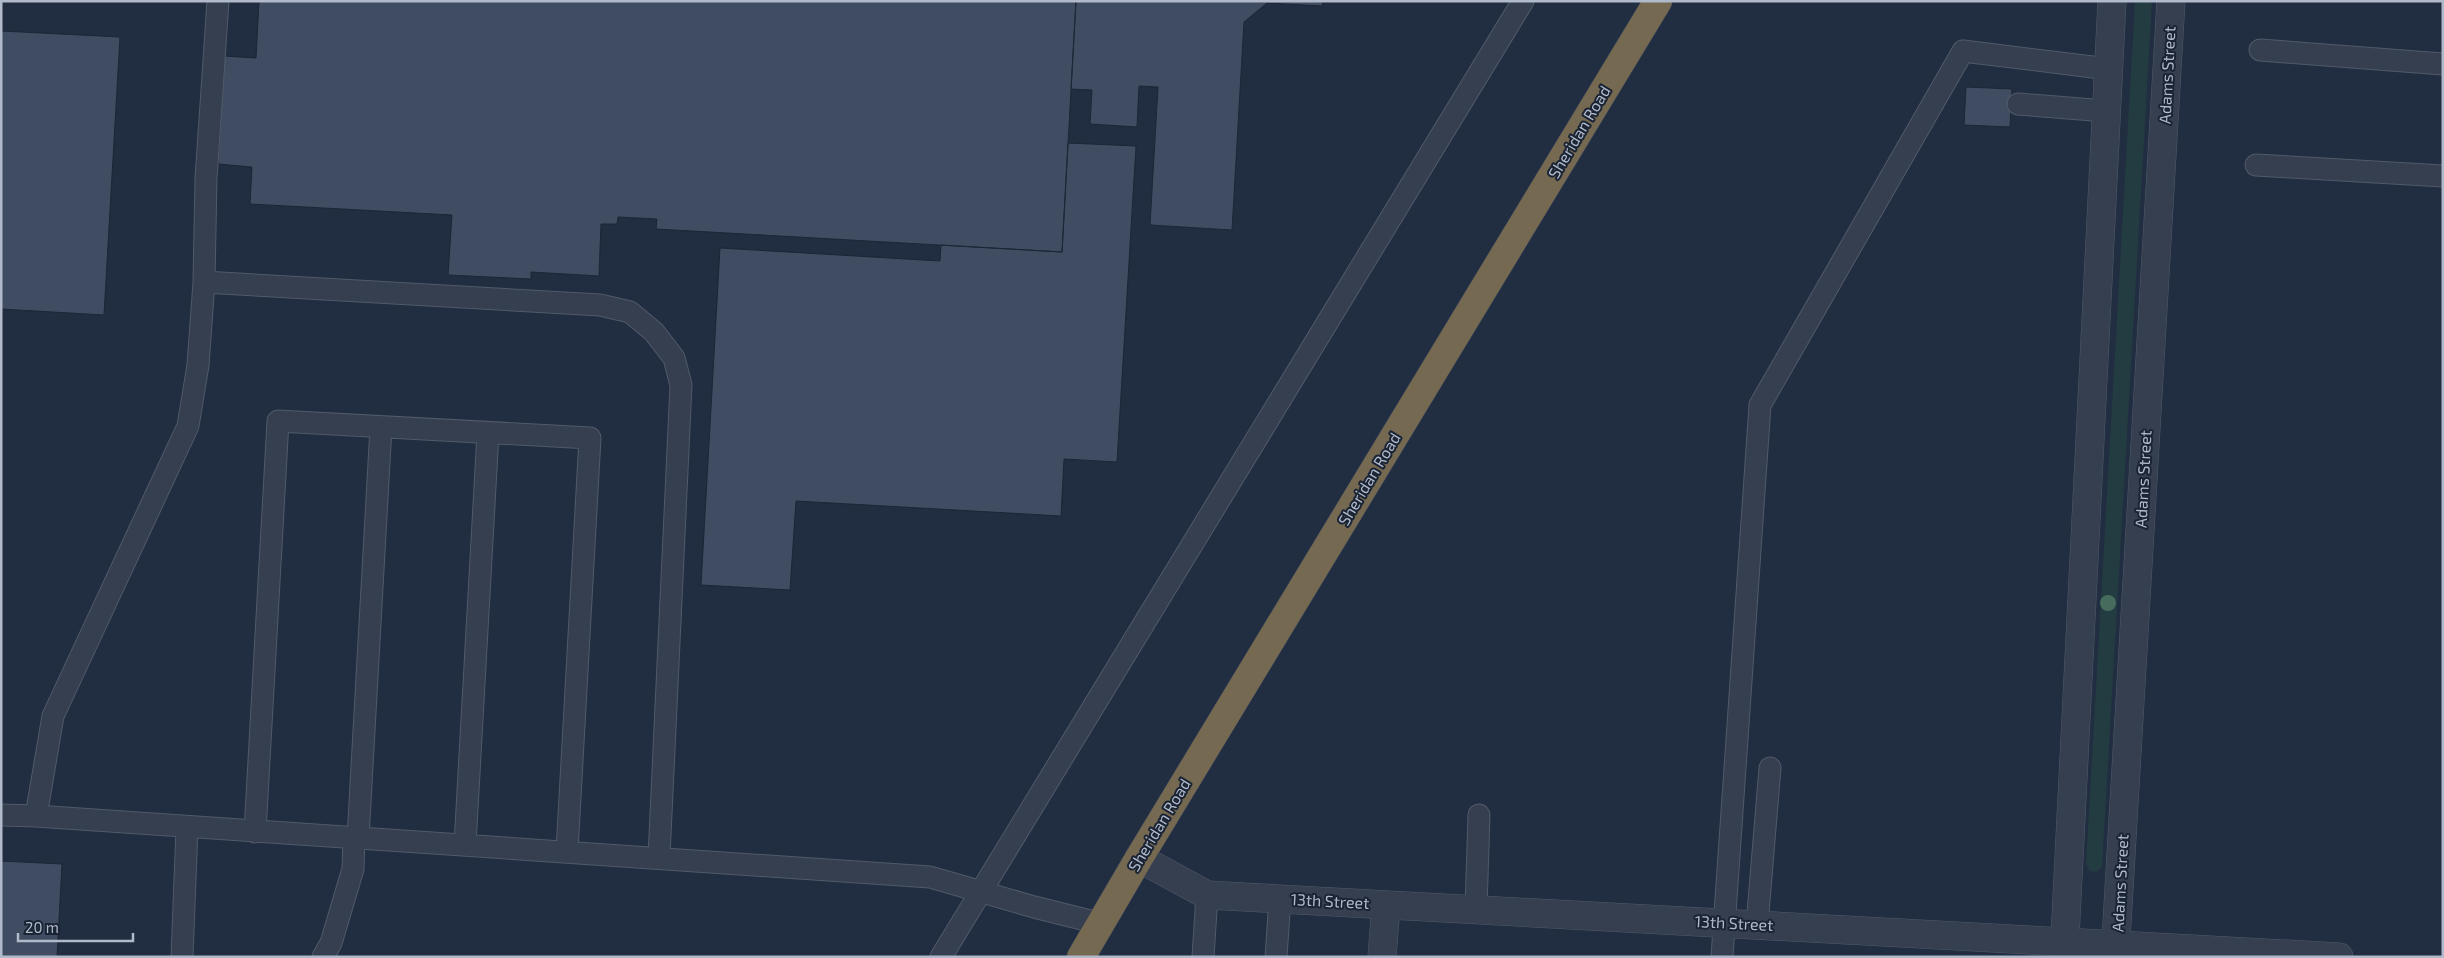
<svg xmlns="http://www.w3.org/2000/svg" width="2444" height="958" font-family="'Exo 2',sans-serif">
<rect width="100%" height="100%" fill="#212d40"/>
<path fill="#233c41" d="M2135 1H2152L2102 867 2096 872 2090 871 2086 864Z"/>
<path fill="#404c62" stroke="#1c2636" d="M259 1H1076L1062 252 656 229 657 219 618 217 617 224H601L599 276 531 272V279L448 275 452 215 250 204 252 167 218 164 224 56 256 58Z
M1076 1H1323L1322 6 1267 3 1244 22 1232 230 1150 225 1158 87 1139 86 1137 127 1090 124 1092 90 1071 89Z
M1 31 120 37 104 315 1 309Z
M1966 87 2012 89 2010 127 1964 125Z
M1068 143 1136 146 1117 462 1064 459 1061 516 796 501 790 590 701 585 720 248 940 261 941 245 1062 252Z
M1 861 62 864 57 957H1Z"/>
<g fill="none" stroke-linecap="round" stroke-linejoin="round">
<g stroke="#505a6a" stroke-width="23">
<path id="lane" d="M218 1 206 178 204 282 198 365 188 426 53 716 36 816 930 877 1034 907 1102 924
M2260 50 2443 64
M2018 104 2106 111
M2256 165 2443 176
M204 282 600 305 630 312 654 332 674 358 681 385 659 857
M1 815 36 816
M255 832 278 421 590 438 567 851
M358 838 381 427
M465 845 488 433
M1476 909 1479 815
M1757 925 1770 768
M182 957 187 827
M323 957 331 943 353 869 354 838
M941 957 1523 1
M1203 957 1207 895
M1276 957 1280 898
M1722 957 1760 405 1963 51 2109 69"/>
</g>
<g stroke="#505a6a" stroke-width="29">
<path id="street" d="M1139 858 1207 895 2339 957
M1382 957 1386 905
M2064 957 2112 1
M2115 957 2171 1"/>
</g>
<g stroke="#404a5a" stroke-width="29">
<path id="highway" d="M1081 957 1139 858 1658 1"/>
</g>
<use href="#lane" stroke="#353f4f" stroke-width="21"/>
<use href="#street" stroke="#353f4f" stroke-width="28"/>
<use href="#highway" stroke="#766951" stroke-width="28"/>
</g>
<circle fill="#476b5d" cx="2108" cy="603" r="8"/>
<g text-anchor="middle" stroke-width="4" stroke-linejoin="round" paint-order="stroke">
<g font-size="16" fill="#b1baca" stroke="#1a2434">
<text transform="translate(2167 75) rotate(-87)" y="6">Adams Street</text>
<text transform="translate(1579 132) rotate(-59)" y="6">Sheridan Road</text>
<text transform="translate(1369 479) rotate(-59)" y="6">Sheridan Road</text>
<text transform="translate(2143 479) rotate(-87)" y="6">Adams Street</text>
<text transform="translate(1159 825) rotate(-59)" y="6">Sheridan Road</text>
<text transform="translate(2120 883) rotate(-87)" y="6">Adams Street</text>
<text transform="translate(1330 901) rotate(3)" y="6">13th Street</text>
<text transform="translate(1734 923) rotate(3)" y="6">13th Street</text>
</g>
</g>
<rect width="2444" height="958" fill="none" stroke="#b1baca" stroke-width="5"/>
<path d="M18 933v8h115v-8" fill="none" stroke="#b1baca" stroke-width="2.5"/>
<text x="25" y="933" font-size="15" fill="#b1baca" stroke="#1a2434" stroke-width="4" paint-order="stroke">20 m</text>
</svg>
